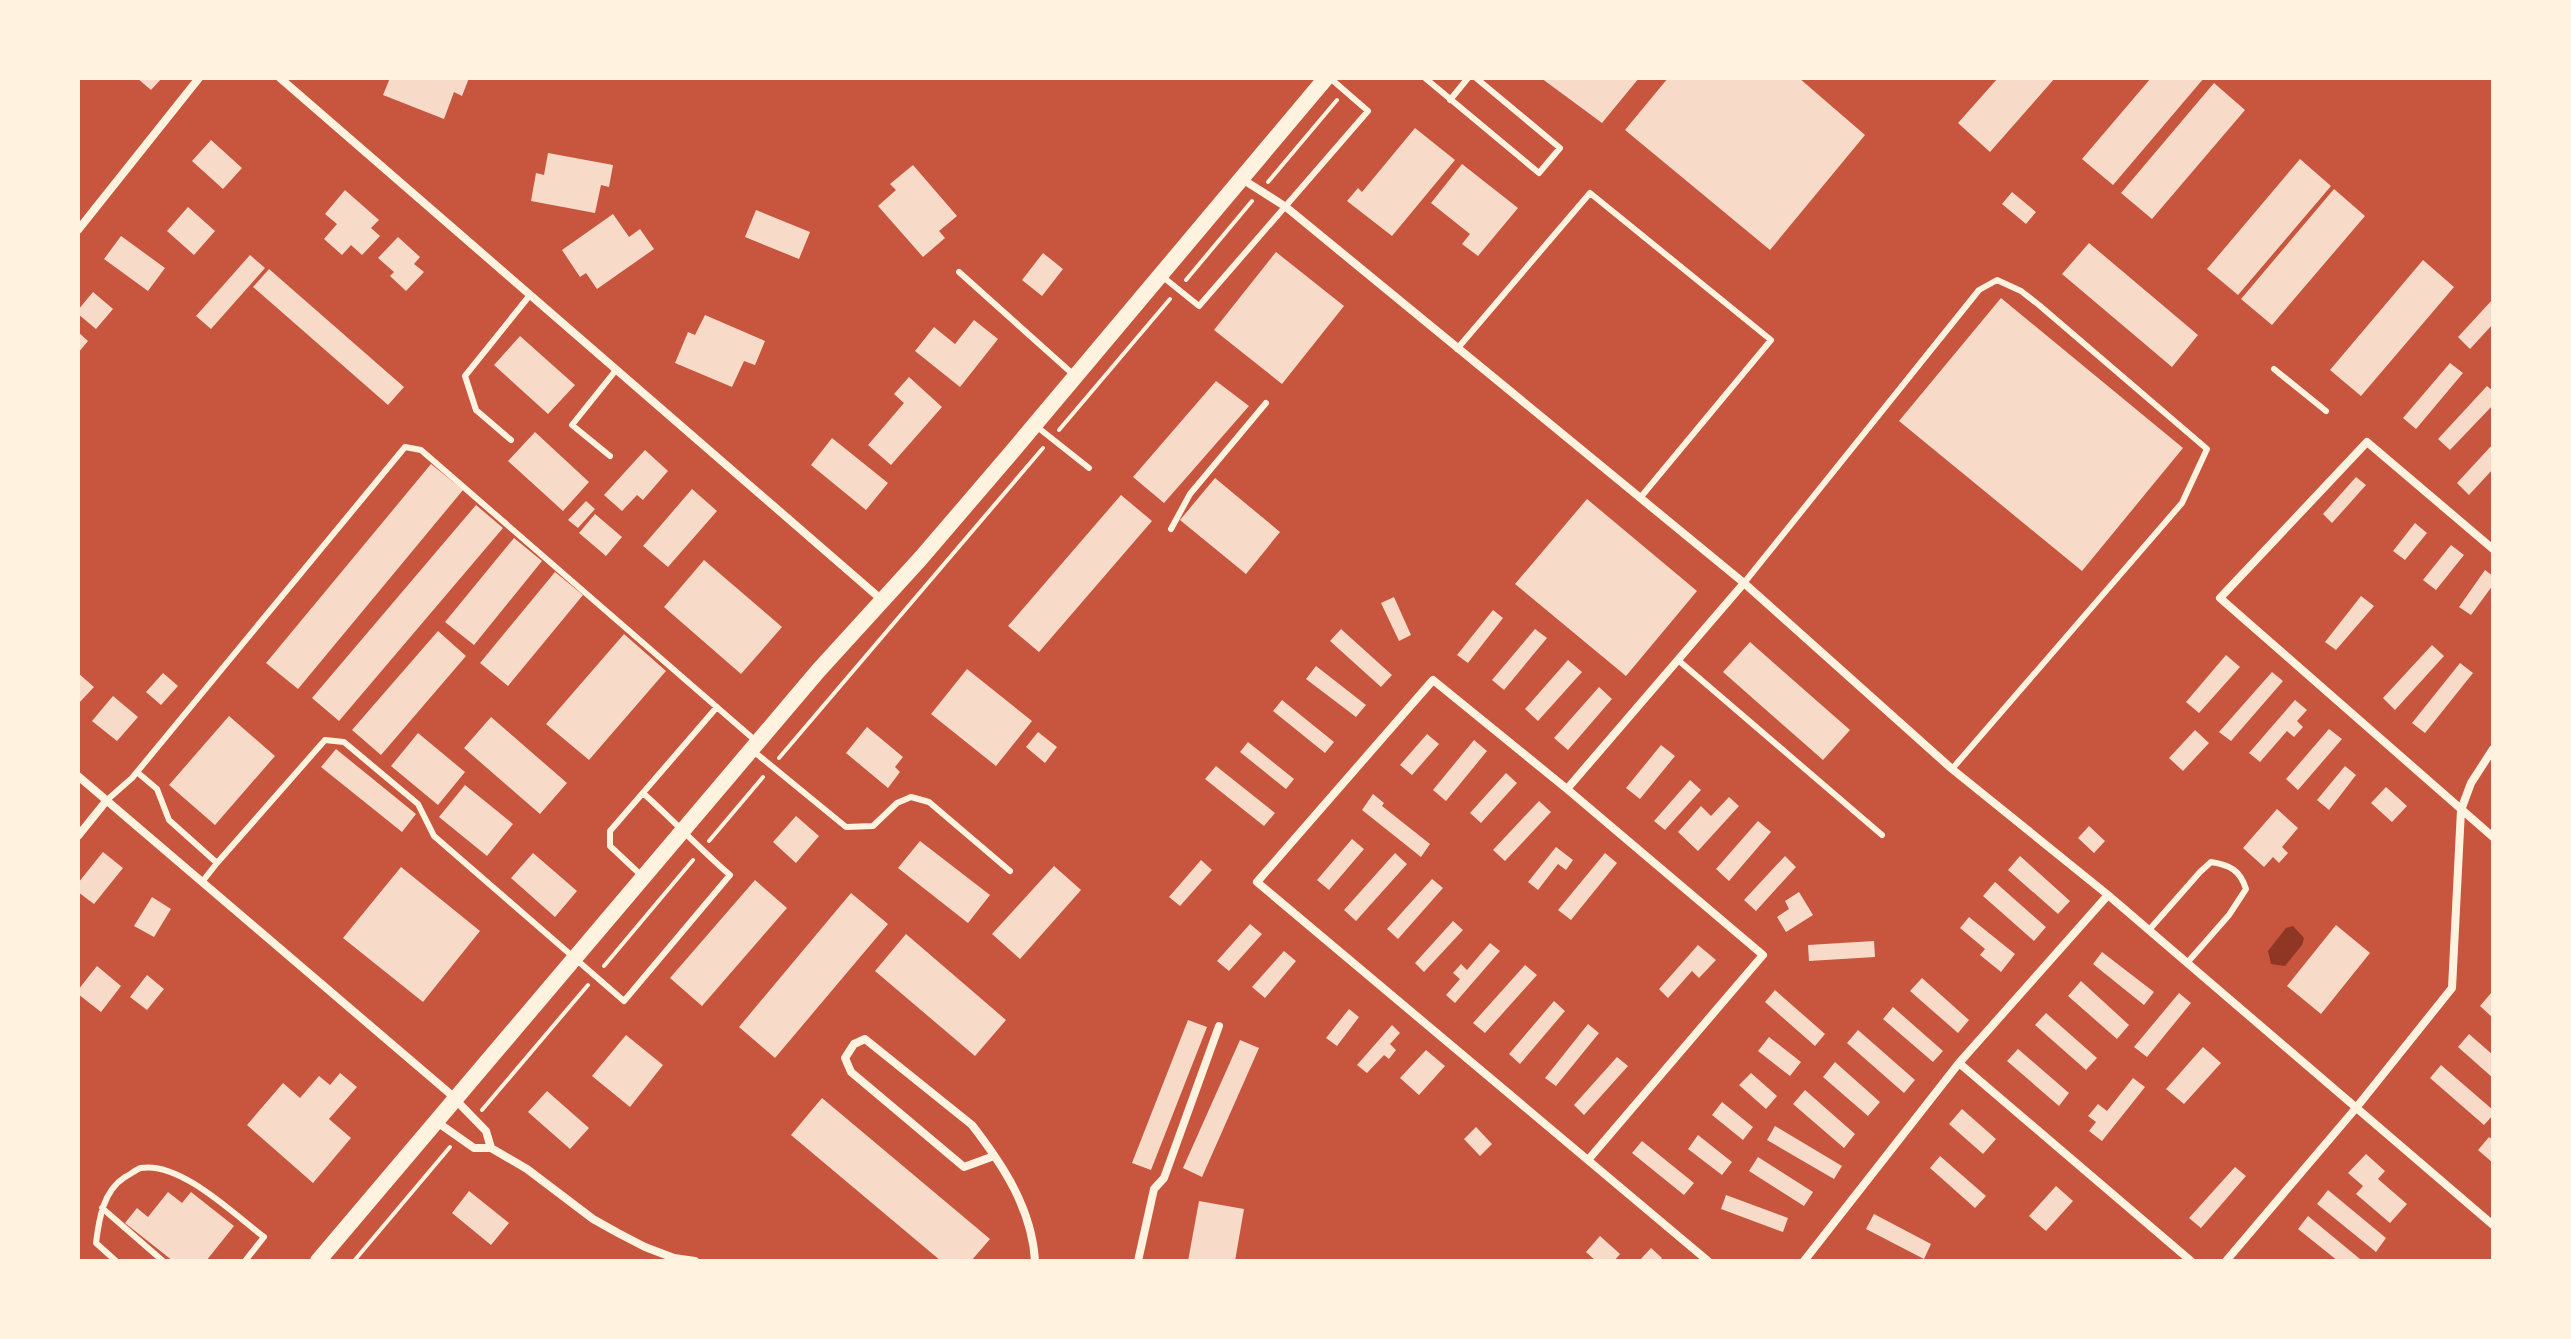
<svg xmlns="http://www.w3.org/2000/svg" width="2571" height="1339" font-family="Merriweather,serif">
<rect width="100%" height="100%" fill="#c8553d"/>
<path fill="#8f3625" d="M2293 926 2304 938 2302 945 2285 966 2271 964 2268 951 2286 928Z"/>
<path fill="#f7dbc8" d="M137 78H162L151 90Z
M390 78H469L462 96 454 92 444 119 383 95Z
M1541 78H1639L1602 123Z
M1668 78H1799L1865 135 1770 250 1625 130Z
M1998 78H2055L1990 152 1958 123Z
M2151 78H2204L2113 185 2082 159Z
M2214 83 2245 110 2152 219 2121 193Z
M1415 128 1455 160 1392 236 1347 201 1358 188 1362 192Z
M211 140 242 168 223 189 192 161Z
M548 153 613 165 609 187 601 185 595 213 531 201 536 173 544 175Z
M2300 159 2331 186 2238 295 2207 269Z
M1462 164 1518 208 1478 256 1462 244 1470 234 1431 203Z
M913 165 957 216 939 231 945 238 923 257 878 206 896 190 890 184Z
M2334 189 2365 216 2272 325 2241 299Z
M345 190 379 220 371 228 380 236 362 255 351 245 342 255 324 239 337 224 325 214Z
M2012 192 2036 212 2026 224 2002 204Z
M188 207 215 231 194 255 167 231Z
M756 210 810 232 799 259 745 237Z
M613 214 629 237 640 229 654 249 597 289 586 273 580 277 562 250Z
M121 236 165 268 148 291 104 259Z
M398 237 420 257 414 264 424 272 406 291 390 276 394 272 378 258Z
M2089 243 2198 335 2172 367 2062 274Z
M1276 252 1344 306 1282 384 1214 330Z
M1043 253 1063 269 1042 296 1022 280Z
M250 255 265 268 211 329 196 316Z
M2423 260 2454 287 2361 396 2330 370Z
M269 269 404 387 388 405 253 287Z
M93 292 113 309 96 329 78 314V310Z
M2001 298 2183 448 2082 571 1899 421Z
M2493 299V324L2470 349 2458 337Z
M705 315 765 341 755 365 744 361 732 387 675 363 688 332 695 335Z
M974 320 998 339 960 387 915 351 934 327 955 344Z
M78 332 88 341 78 353Z
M520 336 575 385 548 414 494 365Z
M2450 363 2463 373 2416 429 2403 418Z
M909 377 942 407 891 465 868 445 904 403 894 394Z
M1216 381 1249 406 1164 503 1133 477Z
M2487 386 2493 391V405L2450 450 2438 439Z
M535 432 589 482 563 511 508 461Z
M832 438 888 483 866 510 811 465Z
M2493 444V469L2469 495 2457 483Z
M645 450 668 471 643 500 637 495 622 511 604 495Z
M431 464 463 490 298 689 266 663Z
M2356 477 2366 485 2332 523 2323 514Z
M1215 478 1280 532 1246 574 1180 520Z
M692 489 717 511 668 567 643 546Z
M1121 495 1152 521 1039 652 1008 626Z
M1587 499 1697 591 1626 676 1515 584Z
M586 501 595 509 578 528 568 520Z
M476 505 503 528 339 721 312 698Z
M595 514 622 537 606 556 579 533Z
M2415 523 2427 533 2405 560 2393 551Z
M514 538 542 561 474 645 445 622Z
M2451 545 2464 555 2436 590 2423 580Z
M704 560 782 627 741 674 664 607Z
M2485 570 2493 576V585L2471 615 2459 607Z
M555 572 583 595 508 686 480 663Z
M2361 596 2374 606 2336 650 2325 642Z
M1394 597 1411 635 1399 641 1381 603Z
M1493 610 1503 618 1468 663 1457 655Z
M1341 629 1392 675 1381 687 1330 641Z
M1535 629 1547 638 1504 690 1492 680Z
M438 631 466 656 381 755 352 730Z
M624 634 666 671 589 760 546 724Z
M1750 642 1850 730 1823 760 1723 672Z
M2432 645 2444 656 2395 710 2383 698Z
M2226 655 2240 667 2199 713 2186 702Z
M1568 660 1582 672 1538 721 1525 709Z
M2460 663 2473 673 2425 733 2412 723Z
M1316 666 1366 705 1356 717 1306 679Z
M967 669 1032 721 996 766 931 714Z
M2272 672 2283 681 2231 741 2219 732Z
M78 673 94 687 78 704Z
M163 673 178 686 161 705 146 692Z
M1599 687 1612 699 1568 750 1554 738Z
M113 696 138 717 117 741 92 721Z
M1282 700 1334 742 1325 753 1273 711Z
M2295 700 2307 710 2297 721 2303 727 2294 737 2287 731 2260 762 2249 753Z
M229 716 275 756 215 825 169 785Z
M491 717 567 783 540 814 464 748Z
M867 727 903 757 895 767 900 772 888 788 846 753Z
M2329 729 2342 739 2298 790 2286 779Z
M2195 730 2209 743 2183 771 2169 758Z
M1038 732 1057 747 1045 763 1026 747Z
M418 733 465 772 438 805 391 766Z
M1427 734 1439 744 1412 775 1400 765Z
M1474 740 1487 751 1446 801 1433 790Z
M1248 742 1294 779 1286 789 1240 752Z
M1661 745 1675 756 1640 799 1626 788Z
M336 749 416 814 402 832 321 767Z
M1216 766 1275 813 1264 826 1205 779Z
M2345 766 2356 775 2329 810 2317 800Z
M1506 773 1517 783 1481 823 1470 813Z
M1690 780 1701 790 1665 830 1654 821Z
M465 785 513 824 487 856 439 817Z
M2386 787 2407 806 2392 822 2371 803Z
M1373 794 1384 803 1382 806 1430 844 1421 857 1362 810Z
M1729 797 1739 806 1698 851 1678 832 1701 806 1711 816Z
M1539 801 1551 812 1505 861 1493 850Z
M2277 809 2298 828 2282 847 2288 853 2279 863 2273 857 2264 867 2243 848Z
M796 816 819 836 796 863 773 842Z
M1758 821 1771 832 1729 881 1716 869Z
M2089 826 2105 841 2094 853 2078 838Z
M1352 839 1364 849 1329 890 1317 880Z
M920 841 990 895 968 923 898 868Z
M1556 847 1573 860 1566 870 1558 864 1538 890 1528 882Z
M103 852 123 868 94 904 78 892V883Z
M533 853 577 891 555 917 511 878Z
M1395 853 1407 864 1356 921 1344 910Z
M1605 853 1617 863 1571 920 1558 910Z
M1785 856 1796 867 1756 911 1744 900Z
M2020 856 2070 901 2058 914 2008 870Z
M1201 860 1212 870 1180 906 1169 897Z
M1054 866 1081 890 1020 959 992 934Z
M401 867 480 931 423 1002 343 938Z
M1432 879 1443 888 1398 939 1387 929Z
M755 880 787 908 702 1006 670 978Z
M1995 882 2046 927 2034 941 1983 896Z
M1799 892 1813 915 1786 932 1777 917 1789 909 1785 901Z
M851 893 888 924 775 1058 739 1027Z
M152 897 171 909 154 937 134 926Z
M1969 917 2015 954 2001 972 1980 955 1985 949 1960 928Z
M1453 921 1463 930 1424 972 1415 963Z
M1250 924 1262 934 1229 971 1217 961Z
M2336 925 2370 953 2321 1014 2287 986Z
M906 934 1006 1020 975 1056 875 971Z
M1874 941 1875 957 1809 961 1808 945Z
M1490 943 1500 951 1455 1003 1446 995 1460 979 1453 973 1461 964 1467 970Z
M1698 945 1716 960 1699 978 1692 971 1668 998 1659 989Z
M1284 951 1296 961 1265 998 1252 987Z
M2102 952 2154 992 2144 1005 2093 964Z
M1525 965 1537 975 1485 1033 1473 1023Z
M97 966 121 986 101 1012 78 994V990Z
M147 975 164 989 147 1010 130 997Z
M1922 978 1969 1020 1958 1033 1910 991Z
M2081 981 2129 1025 2117 1039 2068 996Z
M1775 990 1825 1034 1815 1046 1765 1002Z
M2179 993 2191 1003 2147 1057 2134 1047Z
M2491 993 2493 995V1018L2480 1006Z
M1554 1001 1565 1011 1520 1064 1509 1054Z
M1893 1007 1943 1051 1933 1062 1883 1019Z
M1349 1009 1359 1017 1337 1046 1326 1038Z
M2046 1013 2097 1058 2086 1070 2035 1025Z
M1188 1020 1207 1027 1151 1170 1132 1163Z
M1588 1024 1599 1033 1556 1086 1545 1078Z
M1392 1025 1400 1033 1390 1044 1396 1050 1389 1059 1384 1055 1367 1073 1357 1065Z
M1858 1030 1915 1080 1904 1093 1847 1043Z
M2469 1034 2493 1055V1078L2458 1047Z
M626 1035 663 1065 630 1107 592 1076Z
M1769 1037 1801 1062 1790 1076 1758 1051Z
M1240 1040 1259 1048 1202 1177 1183 1168Z
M2203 1047 2221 1063 2184 1104 2166 1089Z
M2018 1049 2069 1093 2059 1106 2007 1061Z
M1426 1050 1445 1066 1419 1095 1400 1078Z
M1617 1057 1628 1066 1584 1115 1574 1105Z
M1835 1062 1880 1102 1868 1116 1823 1077Z
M2441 1065 2493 1110V1115L2484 1125 2430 1078Z
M340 1073 357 1087 329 1119 351 1138 313 1183 247 1125 283 1083 300 1098 319 1076 330 1085Z
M1751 1073 1777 1096 1766 1109 1739 1085Z
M2133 1078 2145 1087 2102 1141 2089 1131 2096 1122 2088 1116 2098 1104 2107 1111Z
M1805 1090 1855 1134 1844 1148 1793 1104Z
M547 1091 589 1128 570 1149 528 1112Z
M822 1098 990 1239 971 1261H941L791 1135Z
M1722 1102 1753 1127 1743 1140 1712 1115Z
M1962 1109 1996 1139 1983 1154 1949 1124Z
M1775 1126 1842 1166 1834 1179 1767 1140Z
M1476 1127 1492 1144 1480 1156 1464 1139Z
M1698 1135 1732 1162 1722 1175 1688 1149Z
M2489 1137 2493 1140V1163L2478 1150Z
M1642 1141 1694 1183 1684 1195 1632 1153Z
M2366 1154 2385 1171 2378 1179 2407 1204 2390 1223 2356 1194 2363 1186 2348 1173Z
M1940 1156 1986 1196 1975 1208 1930 1168Z
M1758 1157 1813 1192 1804 1206 1749 1171Z
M2235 1167 2246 1176 2201 1228 2189 1218Z
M2056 1186 2073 1201 2046 1231 2029 1216Z
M2328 1190 2386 1238 2376 1252 2317 1204Z
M469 1191 509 1223 491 1245 452 1213Z
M168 1192 182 1203 191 1192 234 1226 206 1261H173L125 1223 137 1208 148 1217Z
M1726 1195 1788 1218 1783 1232 1721 1209Z
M1199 1201 1244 1209 1235 1261H1188Z
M1874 1214 1931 1244 1924 1259 1866 1229Z
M2308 1216 2360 1259 2358 1261H2338L2298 1229Z
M1600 1236 1620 1254 1614 1261H1596L1586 1252Z
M1651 1248 1662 1258 1659 1261H1639Z"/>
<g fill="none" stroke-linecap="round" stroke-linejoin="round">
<path stroke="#fff3e0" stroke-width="4" d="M1268 182 1337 100
M1186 280 1252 201
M1059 430 1170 299
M779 758 1043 448
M709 841 763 777
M604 966 693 860
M482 1110 588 985
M354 1261 450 1147"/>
<path stroke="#fff3e0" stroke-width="6" d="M1425 78 1539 173 1560 148 1476 78
M1450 100 1468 78
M959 272 1075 376
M1163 277 1199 306 1368 111 1330 78
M1457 349 1590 193 1771 340 1640 498
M2274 369 2326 411
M1036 426 1089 468
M511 440 476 410 465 376 530 295
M610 456 572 425 616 370
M1171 529 1190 494 1266 403
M1744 583 1979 290 1997 280 2021 291 2039 305 2207 449 2182 503 1952 769
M1678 660 1882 835
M752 750 846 827 873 826 897 803 911 797 929 802 1010 871
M137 772 157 789 169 820 217 863 202 882
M107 800 132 778 405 447 421 450 757 742
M217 863 325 740 344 742 418 804 434 836 624 1001 730 875C700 849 673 820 643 793
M643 877 610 846V831L717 707
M2149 930 2200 872 2211 862C2230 865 2240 870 2246 889L2229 915 2187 963
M102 1208 163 1261
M116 1261 96 1243C99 1219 103 1191 125 1177 130 1175 136 1169 141 1168 180 1161 235 1215 264 1237L245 1261"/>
<path stroke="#fff3e0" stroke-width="8" d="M280 78 882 600
M1242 179 1286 207 1744 583 1952 769 2108 895 2493 1225
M78 230 199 78
M2493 549 2367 442 2220 598 2493 837
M78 776 448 1092 486 1131 491 1148
M1567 789 1744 583
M78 836 107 800
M1959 1063 2191 1261
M437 1122 474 1148H491L527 1169 593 1219 618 1233 645 1247 674 1258 695 1261
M994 1156 964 1167 851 1072 845 1058 854 1044 865 1039 972 1125C1003 1165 1032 1209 1035 1261
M1588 1160 1763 955 1567 789 1433 680 1257 882 1708 1261
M1138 1261 1154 1189 1164 1178 1219 1026
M1804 1261 1959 1063 2108 895
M2226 1261 2356 1108 2452 988 2461 810 2471 783 2493 749"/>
<path stroke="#fff3e0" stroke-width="16" d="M318 1261 818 671 921 558 1011 453 1326 78"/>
</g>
<rect width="2571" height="1339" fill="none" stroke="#fff3e0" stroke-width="160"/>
</svg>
